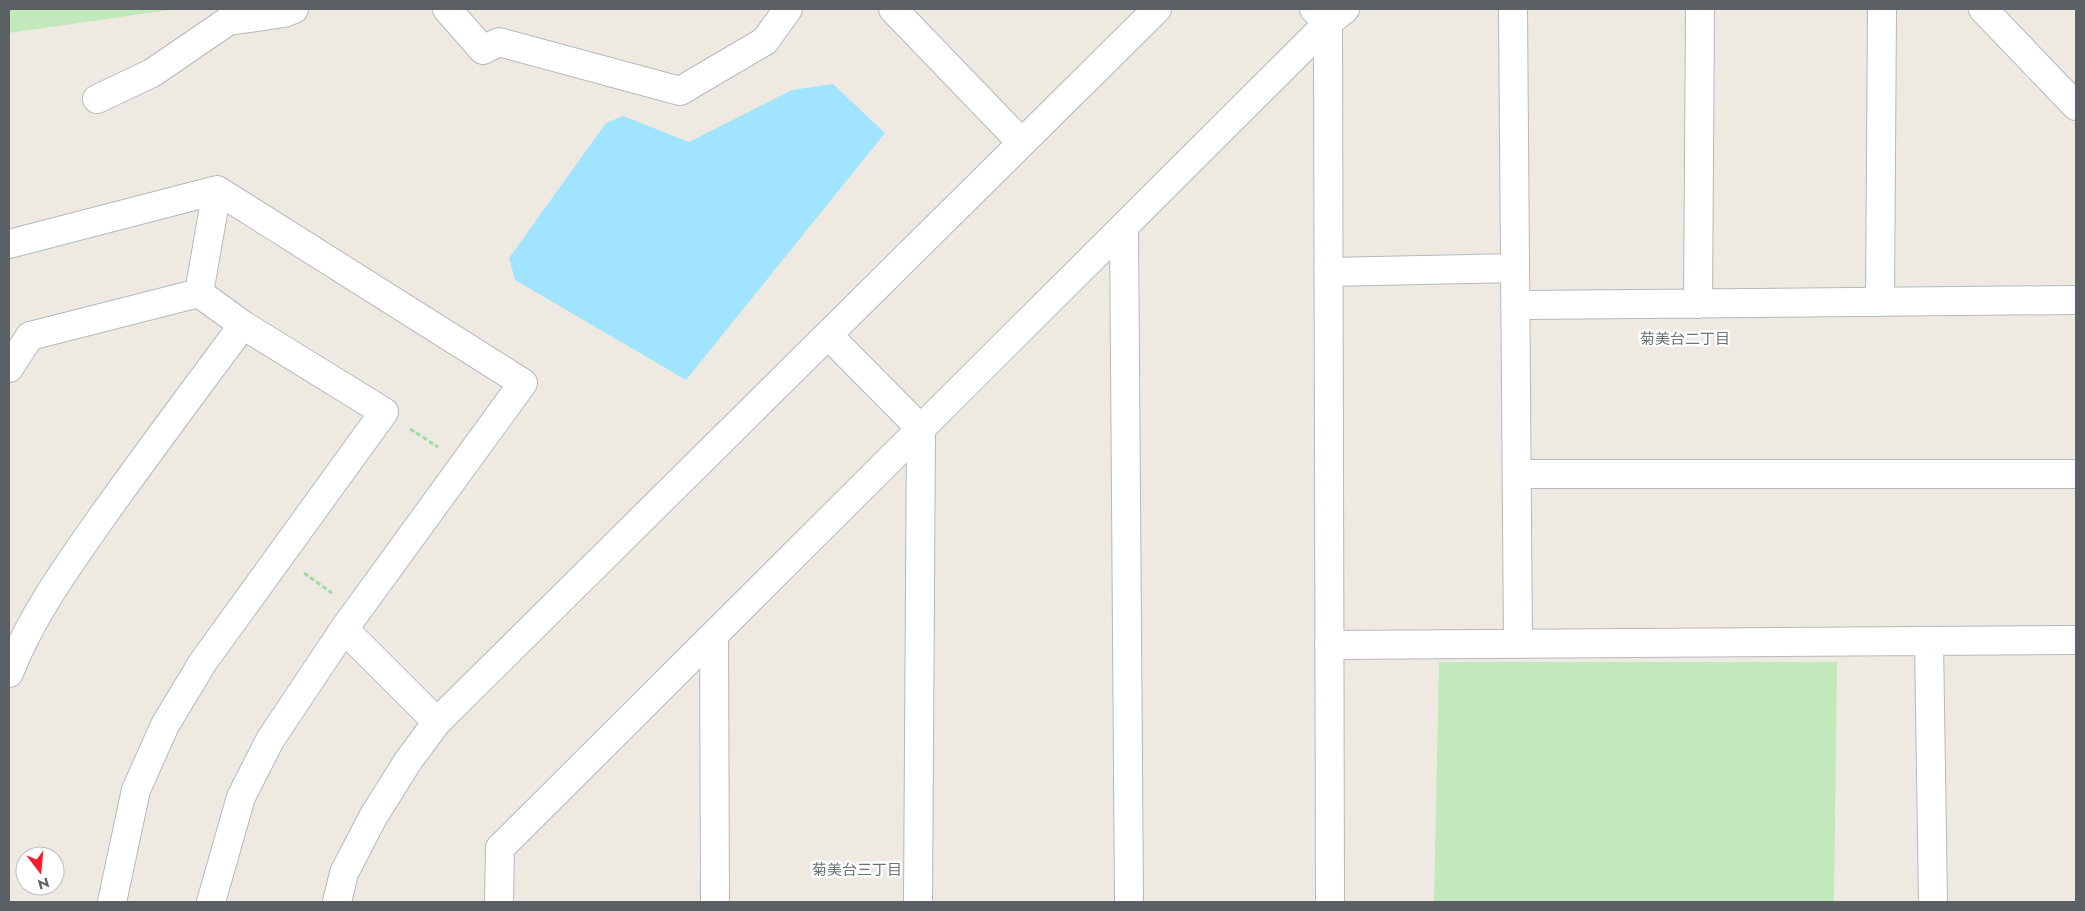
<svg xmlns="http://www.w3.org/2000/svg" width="2085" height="911" font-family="Jost,'Noto Sans JP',sans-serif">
<rect width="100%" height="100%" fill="#efeae1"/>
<path fill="#c1e9bb" d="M9 9H176L9 33Z
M1439 662H1837L1834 902H1434Z"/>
<path fill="#a1e4ff" d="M833 84 885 133 686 380 515 280 509 258 606 123 623 116 689 142 792 90Z"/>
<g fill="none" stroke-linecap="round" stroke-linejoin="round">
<g stroke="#b4b9bd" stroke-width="30">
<path id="minor" d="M447 9 483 50 499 42 680 91 765 41 788 9
M893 9 1021 142
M1314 9 1328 23 1330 902
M1513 9 1518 644
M1983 9 2076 106
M97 99 152 73 228 21 284 13 294 9
M1124 226 1129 902
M9 244 217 190 523 383 344 629 270 740 241 797 211 902
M1329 272 1515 268
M1880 302 1882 9
M1698 304 1700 9
M1515 305 2076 300
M828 335 921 429 918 902
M9 368 30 336 199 293
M1517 474H2076
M344 629 437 722
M714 635 715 902
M1929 641 1933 902
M1329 645 2076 640
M9 673C31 616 69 564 104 514 150 450 196 388 243 325
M112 902 136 790 165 725 203 662 384 412 243 325 199 293 217 190
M337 902 344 873 373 817 408 761 437 722 1157 9
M499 902 500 848 1328 23 1345 9"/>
</g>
<path stroke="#9cdda3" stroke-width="3" stroke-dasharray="5 2.5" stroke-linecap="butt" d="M410 429 438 447
M304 573 332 593"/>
<use href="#minor" stroke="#fff" stroke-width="28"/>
</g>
<g text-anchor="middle" stroke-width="4.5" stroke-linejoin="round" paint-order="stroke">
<g font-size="15" fill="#6b7276" stroke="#fff">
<text x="1685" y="344">菊美台二丁目</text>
<text x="857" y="875">菊美台三丁目</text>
</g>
</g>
<rect width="2085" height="911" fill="none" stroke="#5a6064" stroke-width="20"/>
<g transform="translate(40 871) rotate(164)"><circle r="24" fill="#ffffff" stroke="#bdbfc1"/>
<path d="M0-4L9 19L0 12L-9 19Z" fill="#fc1a2a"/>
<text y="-8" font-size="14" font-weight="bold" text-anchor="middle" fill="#5a6064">N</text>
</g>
</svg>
